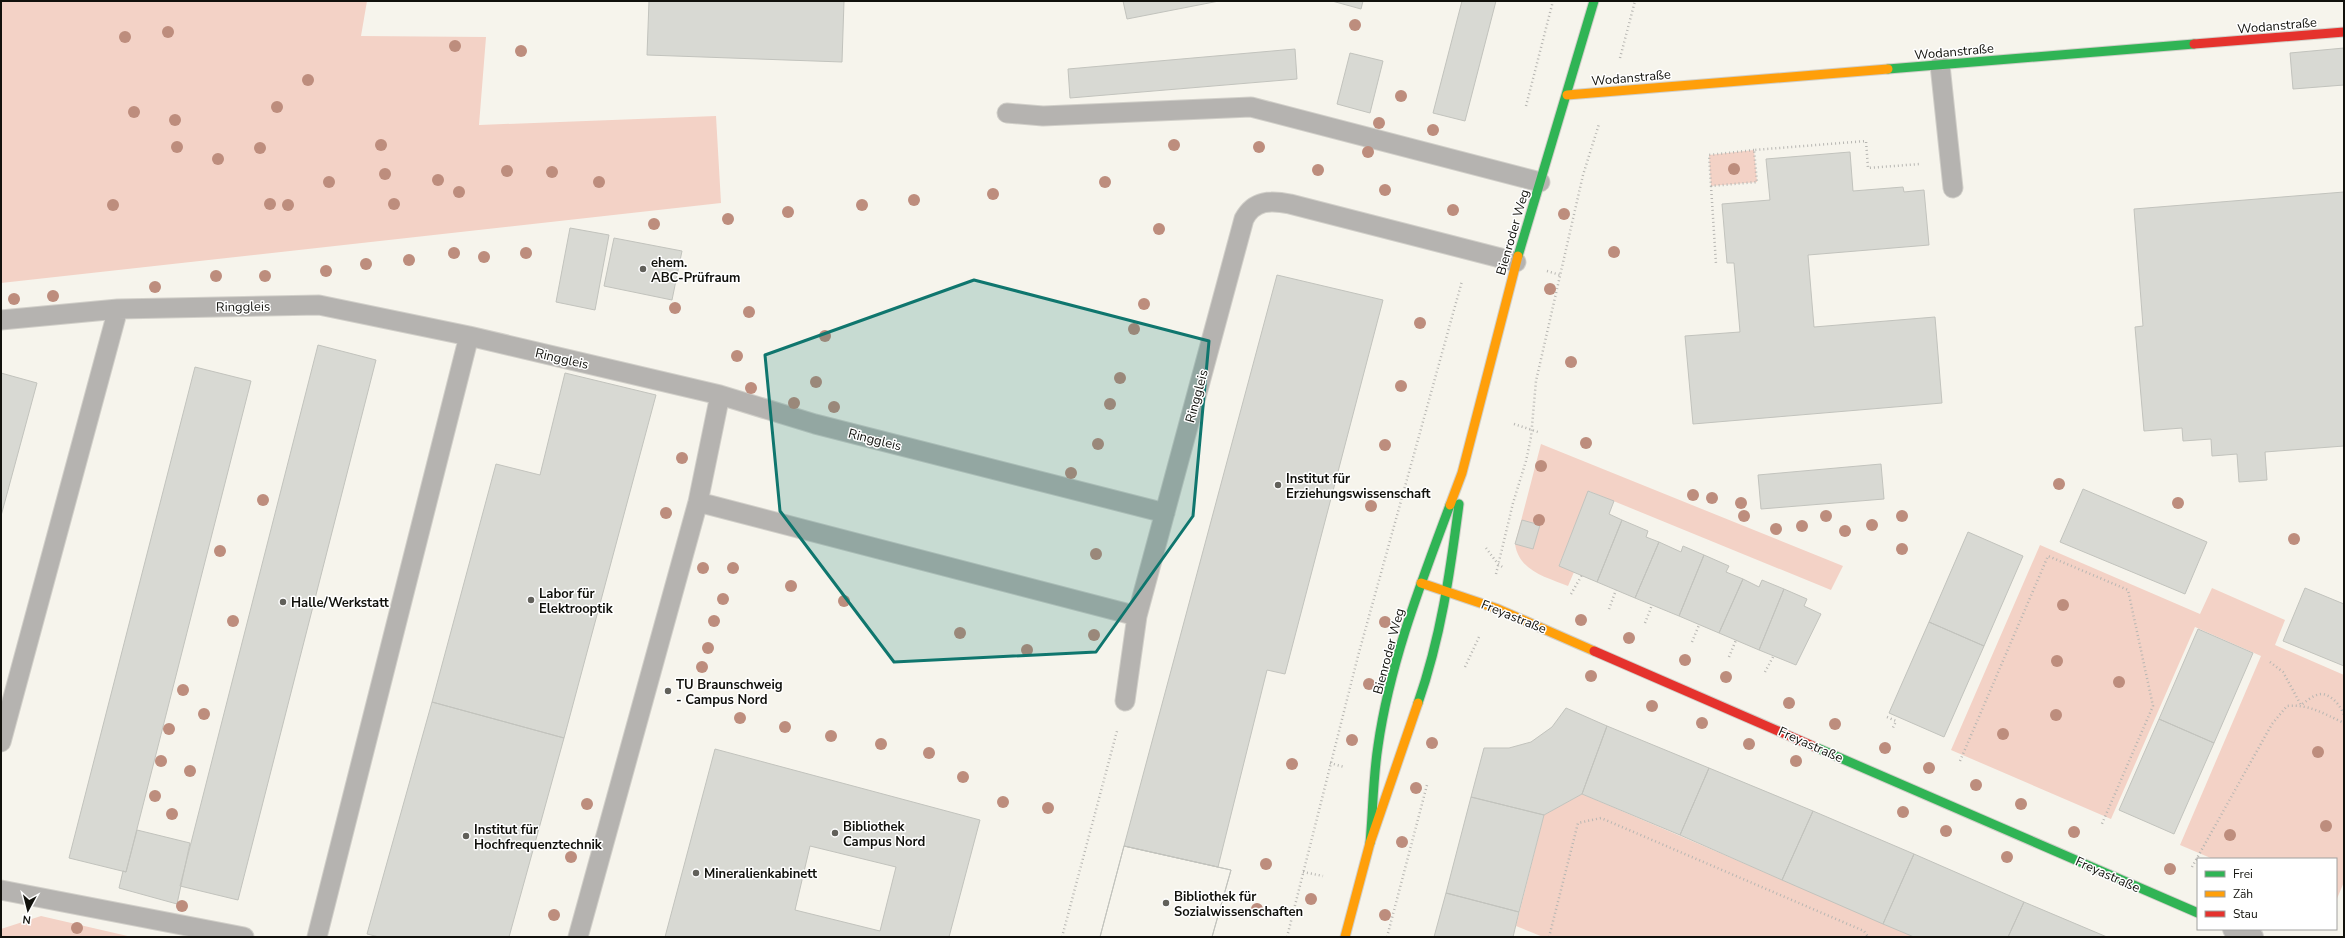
<svg xmlns="http://www.w3.org/2000/svg" width="2345" height="938" font-family="'Nunito Sans',sans-serif">
<rect width="100%" height="100%" fill="#f6f4ec"/>
<path fill="#f3d2c6" d="M1 1H367L361 36 486 37 479 125 716 116 721 203 1 283Z
M1754 150 1757 182 1711 186 1709 155Z
M1541 444 1843 566 1831 590 1589 491 1559 565 1574 572 1568 586C1546 577 1519 571 1515 544Z
M2040 545 2200 614 2212 588 2285 620 2275 645 2344 675V882L2336 901V859H2213L2180 845 2261 656 2195 627 2111 819 1951 750Z
M1582 794 1916 937H1543L1516 926 1544 815Z
M41 916 132 937H1V929Z"/>
<path fill="#d8d9d3" stroke="#c2c3bd" fill-rule="evenodd" d="M649 1H844L842 62 647 55Z
M1123 1H1219L1127 19Z
M1332 1H1363L1361 9Z
M1462 1H1496L1465 121 1433 113Z
M2344 48V85L2293 89 2290 53Z
M1295 49 1297 79 1070 98 1068 69Z
M1350 53 1383 61 1370 113 1337 104Z
M1850 152 1853 191 1903 187 1904 192 1924 190 1929 245 1808 255 1814 327 1935 317 1942 403 1693 424 1685 336 1740 332 1734 263H1727L1722 204 1770 200 1766 159Z
M2344 192V446L2265 452 2267 480 2239 482 2237 454 2212 456 2211 439 2183 441 2182 428 2144 431 2135 327 2143 326 2134 209Z
M570 228 609 235 595 310 556 302Z
M614 238 682 251 672 300 604 286Z
M1277 275 1383 300 1285 674 1267 670 1218 867 1124 846Z
M318 345 376 360 238 900 180 886Z
M195 367 251 381 126 872 69 858Z
M1 373 37 383 1 516Z
M565 373 656 395 564 738 432 702 496 464 540 475Z
M1881 464 1884 499 1761 509 1758 475Z
M2083 489 2207 542 2185 594 2060 542Z
M1588 491 1614 501 1609 514 1622 520 1597 582 1559 566Z
M1522 520 1540 525 1533 549 1515 544Z
M1622 520 1648 531 1646 537 1659 542 1635 598 1597 582Z
M1968 532 2023 556 1984 646 1929 622Z
M1659 542 1681 552 1683 546 1704 555 1679 616 1635 598Z
M1704 555 1729 566 1726 572 1743 579 1719 633 1679 616Z
M1743 579 1759 587 1762 580 1784 589 1759 650 1719 633Z
M2305 588 2344 604V666L2283 641Z
M1784 589 1807 599 1804 606 1821 614 1796 665 1759 650Z
M1929 622 1984 646 1944 737 1889 713Z
M2198 629 2253 653 2214 743 2159 719Z
M432 702 564 738 509 937H379L367 934Z
M1566 708 1607 726 1582 794 1544 815 1471 797 1484 748H1509L1531 742 1552 727Z
M2159 719 2214 743 2174 834 2119 810Z
M1607 726 1709 768 1680 835 1582 794Z
M715 749 980 820 949 937H665ZM810 846 896 867 880 931 795 910Z
M1709 768 1813 811 1782 880 1680 835Z
M1471 797 1544 815 1519 912 1446 893Z
M1813 811 1914 854 1883 924 1782 880Z
M137 830 190 843 177 904 119 888 123 871 126 872Z
M1124 846 1231 870 1212 937H1100Z
M1124 846 1231 870 1212 937H1100Z
M1914 854 2024 902 2008 937H1914L1883 924Z
M1446 893 1519 912 1513 937H1434Z
M2024 902 2107 937H2008Z"/>
<g fill="none" stroke-linecap="round" stroke-linejoin="round">
<g stroke="#d1cfc9" stroke-width="21">
<path id="lane" d="M1940 65 1953 188
M1007 113 1043 116 1251 107 1540 182
M1 320 118 309 319 305 469 336 720 395 815 424 1165 513
M698 502 1137 616
M1125 701 1137 616 1244 219C1254 200 1271 200 1290 204L1516 262
M1 742 118 309
M1 890 244 937
M317 937 469 336
M578 937 698 502 720 395"/>
</g>
<g stroke="#d1cfc9" stroke-width="24">
<path id="street" d="M2234 929 2252 937"/>
</g>
<g stroke="#d1cfc9" stroke-width="11">
<path id="fast" d="M1888 69 2194 44
M1518 256 1594 1
M1418 703C1441 637 1450 573 1459 504
M1815 747 2198 913
M1370 843C1373 811 1373 778 1378 746 1390 662 1421 583 1450 505"/>
</g>
<g stroke="#d1cfc9" stroke-width="11">
<path id="slow" d="M1567 95 1888 69
M1450 505 1462 473 1518 256
M1421 583 1498 609 1594 651
M1345 937 1370 843 1418 703"/>
</g>
<g stroke="#d1cfc9" stroke-width="11">
<path id="jam" d="M2194 44 2344 32
M1594 651 1815 747"/>
</g>
<path stroke="#b7b6b2" stroke-width="2.5" stroke-dasharray="1 3" stroke-linecap="butt" d="M1620 58 1635 1
M1526 106 1553 1
M1754 150 1709 155 1711 186 1757 182 1754 150 1866 141 1868 168 1920 164
M1711 186 1716 264
M1547 271 1560 275
M1514 424 1538 432
M1486 548 1498 564 1504 568
M1496 574 1513 503 1526 461 1531 437 1536 381 1583 175 1599 124
M1571 594 1582 575
M1609 609 1616 590
M1645 623 1652 605
M1692 642 1699 625
M1729 657 1736 640
M2270 662 2283 672 2301 705C2307 701 2314 694 2322 694 2332 695 2342 707 2344 716
M1465 667 1479 637
M1765 672 1774 655
M1887 717 1896 721 1892 730
M1960 761 2048 556 2128 590 2153 706 2101 826
M1330 763 1344 767
M2192 867 2272 724 2287 706C2310 704 2324 714 2344 723
M1303 872 1323 876
M1062 937 1117 731
M1287 937 1358 656 1462 281
M1387 937 1427 785
M1549 937 1578 823 1601 818 1864 931 1868 937"/>
<use href="#lane" stroke="#b5b3b0" stroke-width="19"/>
<use href="#street" stroke="#b5b3b0" stroke-width="22"/>
<use href="#fast" stroke="#30b455" stroke-width="9"/>
<use href="#slow" stroke="#ff9f0a" stroke-width="9"/>
<use href="#jam" stroke="#e5322d" stroke-width="9"/>
</g>
<g fill="#bd8d7d">
<circle cx="1355" cy="25" r="6"/>
<circle cx="168" cy="32" r="6"/>
<circle cx="125" cy="37" r="6"/>
<circle cx="455" cy="46" r="6"/>
<circle cx="521" cy="51" r="6"/>
<circle cx="308" cy="80" r="6"/>
<circle cx="1401" cy="96" r="6"/>
<circle cx="277" cy="107" r="6"/>
<circle cx="134" cy="112" r="6"/>
<circle cx="175" cy="120" r="6"/>
<circle cx="1379" cy="123" r="6"/>
<circle cx="1433" cy="130" r="6"/>
<circle cx="381" cy="145" r="6"/>
<circle cx="1174" cy="145" r="6"/>
<circle cx="177" cy="147" r="6"/>
<circle cx="1259" cy="147" r="6"/>
<circle cx="260" cy="148" r="6"/>
<circle cx="1368" cy="152" r="6"/>
<circle cx="218" cy="159" r="6"/>
<circle cx="1734" cy="169" r="6"/>
<circle cx="1318" cy="170" r="6"/>
<circle cx="507" cy="171" r="6"/>
<circle cx="552" cy="172" r="6"/>
<circle cx="385" cy="174" r="6"/>
<circle cx="438" cy="180" r="6"/>
<circle cx="329" cy="182" r="6"/>
<circle cx="599" cy="182" r="6"/>
<circle cx="1105" cy="182" r="6"/>
<circle cx="1385" cy="190" r="6"/>
<circle cx="459" cy="192" r="6"/>
<circle cx="993" cy="194" r="6"/>
<circle cx="914" cy="200" r="6"/>
<circle cx="270" cy="204" r="6"/>
<circle cx="394" cy="204" r="6"/>
<circle cx="113" cy="205" r="6"/>
<circle cx="288" cy="205" r="6"/>
<circle cx="862" cy="205" r="6"/>
<circle cx="1453" cy="210" r="6"/>
<circle cx="788" cy="212" r="6"/>
<circle cx="1564" cy="214" r="6"/>
<circle cx="728" cy="219" r="6"/>
<circle cx="654" cy="224" r="6"/>
<circle cx="1159" cy="229" r="6"/>
<circle cx="1614" cy="252" r="6"/>
<circle cx="454" cy="253" r="6"/>
<circle cx="526" cy="253" r="6"/>
<circle cx="484" cy="257" r="6"/>
<circle cx="409" cy="260" r="6"/>
<circle cx="366" cy="264" r="6"/>
<circle cx="326" cy="271" r="6"/>
<circle cx="216" cy="276" r="6"/>
<circle cx="265" cy="276" r="6"/>
<circle cx="155" cy="287" r="6"/>
<circle cx="1550" cy="289" r="6"/>
<circle cx="53" cy="296" r="6"/>
<circle cx="14" cy="299" r="6"/>
<circle cx="1144" cy="304" r="6"/>
<circle cx="675" cy="308" r="6"/>
<circle cx="749" cy="312" r="6"/>
<circle cx="1420" cy="323" r="6"/>
<circle cx="1134" cy="329" r="6"/>
<circle cx="825" cy="336" r="6"/>
<circle cx="737" cy="356" r="6"/>
<circle cx="1571" cy="362" r="6"/>
<circle cx="1120" cy="378" r="6"/>
<circle cx="816" cy="382" r="6"/>
<circle cx="1401" cy="386" r="6"/>
<circle cx="751" cy="388" r="6"/>
<circle cx="794" cy="403" r="6"/>
<circle cx="1110" cy="404" r="6"/>
<circle cx="834" cy="407" r="6"/>
<circle cx="1586" cy="443" r="6"/>
<circle cx="1098" cy="444" r="6"/>
<circle cx="1385" cy="445" r="6"/>
<circle cx="682" cy="458" r="6"/>
<circle cx="1541" cy="466" r="6"/>
<circle cx="1071" cy="473" r="6"/>
<circle cx="2059" cy="484" r="6"/>
<circle cx="1693" cy="495" r="6"/>
<circle cx="1712" cy="498" r="6"/>
<circle cx="263" cy="500" r="6"/>
<circle cx="1741" cy="503" r="6"/>
<circle cx="2178" cy="503" r="6"/>
<circle cx="1371" cy="506" r="6"/>
<circle cx="666" cy="513" r="6"/>
<circle cx="1744" cy="516" r="6"/>
<circle cx="1826" cy="516" r="6"/>
<circle cx="1902" cy="516" r="6"/>
<circle cx="1539" cy="520" r="6"/>
<circle cx="1872" cy="525" r="6"/>
<circle cx="1802" cy="526" r="6"/>
<circle cx="1776" cy="529" r="6"/>
<circle cx="1845" cy="531" r="6"/>
<circle cx="2294" cy="539" r="6"/>
<circle cx="1902" cy="549" r="6"/>
<circle cx="220" cy="551" r="6"/>
<circle cx="1096" cy="554" r="6"/>
<circle cx="703" cy="568" r="6"/>
<circle cx="733" cy="568" r="6"/>
<circle cx="791" cy="586" r="6"/>
<circle cx="723" cy="599" r="6"/>
<circle cx="844" cy="601" r="6"/>
<circle cx="2063" cy="605" r="6"/>
<circle cx="1581" cy="620" r="6"/>
<circle cx="233" cy="621" r="6"/>
<circle cx="714" cy="621" r="6"/>
<circle cx="1385" cy="622" r="6"/>
<circle cx="960" cy="633" r="6"/>
<circle cx="1094" cy="635" r="6"/>
<circle cx="1629" cy="638" r="6"/>
<circle cx="708" cy="648" r="6"/>
<circle cx="1027" cy="650" r="6"/>
<circle cx="1685" cy="660" r="6"/>
<circle cx="2057" cy="661" r="6"/>
<circle cx="702" cy="667" r="6"/>
<circle cx="1591" cy="676" r="6"/>
<circle cx="1726" cy="677" r="6"/>
<circle cx="2119" cy="682" r="6"/>
<circle cx="1369" cy="684" r="6"/>
<circle cx="183" cy="690" r="6"/>
<circle cx="1789" cy="703" r="6"/>
<circle cx="1652" cy="706" r="6"/>
<circle cx="204" cy="714" r="6"/>
<circle cx="2056" cy="715" r="6"/>
<circle cx="740" cy="718" r="6"/>
<circle cx="1702" cy="723" r="6"/>
<circle cx="1835" cy="724" r="6"/>
<circle cx="785" cy="727" r="6"/>
<circle cx="169" cy="729" r="6"/>
<circle cx="2003" cy="734" r="6"/>
<circle cx="831" cy="736" r="6"/>
<circle cx="1352" cy="740" r="6"/>
<circle cx="1432" cy="743" r="6"/>
<circle cx="881" cy="744" r="6"/>
<circle cx="1749" cy="744" r="6"/>
<circle cx="1885" cy="748" r="6"/>
<circle cx="2318" cy="752" r="6"/>
<circle cx="929" cy="753" r="6"/>
<circle cx="161" cy="761" r="6"/>
<circle cx="1796" cy="761" r="6"/>
<circle cx="1292" cy="764" r="6"/>
<circle cx="1929" cy="768" r="6"/>
<circle cx="190" cy="771" r="6"/>
<circle cx="963" cy="777" r="6"/>
<circle cx="1976" cy="785" r="6"/>
<circle cx="1416" cy="788" r="6"/>
<circle cx="155" cy="796" r="6"/>
<circle cx="1003" cy="802" r="6"/>
<circle cx="587" cy="804" r="6"/>
<circle cx="2021" cy="804" r="6"/>
<circle cx="1048" cy="808" r="6"/>
<circle cx="1903" cy="812" r="6"/>
<circle cx="172" cy="814" r="6"/>
<circle cx="2326" cy="826" r="6"/>
<circle cx="1946" cy="831" r="6"/>
<circle cx="2074" cy="832" r="6"/>
<circle cx="2230" cy="835" r="6"/>
<circle cx="1402" cy="842" r="6"/>
<circle cx="571" cy="857" r="6"/>
<circle cx="2007" cy="857" r="6"/>
<circle cx="1266" cy="864" r="6"/>
<circle cx="2170" cy="869" r="6"/>
<circle cx="1311" cy="899" r="6"/>
<circle cx="182" cy="906" r="6"/>
<circle cx="1257" cy="909" r="6"/>
<circle cx="554" cy="915" r="6"/>
<circle cx="1385" cy="915" r="6"/>
<circle cx="77" cy="928" r="6"/>
</g>
<path fill="#0f766e" fill-opacity="0.2" stroke="#0f766e" stroke-width="3" stroke-linejoin="round" d="M974 280 1209 341 1193 516 1096 652 894 662 780 511 765 355Z"/>
<g fill="#61605a" stroke="#fff" stroke-width="1.5">
<circle cx="643" cy="269" r="4"/>
<circle cx="1278" cy="485" r="4"/>
<circle cx="531" cy="600" r="4"/>
<circle cx="283" cy="602" r="4"/>
<circle cx="668" cy="691" r="4"/>
<circle cx="835" cy="833" r="4"/>
<circle cx="466" cy="836" r="4"/>
<circle cx="696" cy="873" r="4"/>
<circle cx="1166" cy="903" r="4"/>
</g>
<g text-anchor="middle" stroke-width="3" stroke-linejoin="round" paint-order="stroke">
<g font-size="13" fill="#11110c" stroke="#fff">
<text transform="translate(2277 25) rotate(-5)" y="5">Wodanstraße</text>
<text transform="translate(1954 51) rotate(-5)" y="5">Wodanstraße</text>
<text transform="translate(1631 77) rotate(-5)" y="5">Wodanstraße</text>
<text transform="translate(1512 232) rotate(-74)" y="5">Bienroder Weg</text>
<text transform="translate(243 306) rotate(-1)" y="5">Ringgleis</text>
<text transform="translate(562 358) rotate(13)" y="5">Ringgleis</text>
<text transform="translate(1196 396) rotate(-75)" y="5">Ringgleis</text>
<text transform="translate(875 439) rotate(14)" y="5">Ringgleis</text>
<text transform="translate(1514 616) rotate(22)" y="5">Freyastraße</text>
<text transform="translate(1388 651) rotate(-75)" y="5">Bienroder Weg</text>
<text transform="translate(1811 744) rotate(24)" y="5">Freyastraße</text>
<text transform="translate(2108 874) rotate(24)" y="5">Freyastraße</text>
</g>
<g font-size="13" font-weight="bold" fill="#11110c" stroke="#fff" text-anchor="start">
<text x="651" y="267">ehem.<tspan x="651" dy="15">ABC-Prüfraum</tspan></text>
<text x="1286" y="483">Institut für<tspan x="1286" dy="15">Erziehungswissenschaft</tspan></text>
<text x="539" y="598">Labor für<tspan x="539" dy="15">Elektrooptik</tspan></text>
<text x="291" y="607">Halle/Werkstatt</text>
<text x="676" y="689">TU Braunschweig<tspan x="676" dy="15">- Campus Nord</tspan></text>
<text x="843" y="831">Bibliothek<tspan x="843" dy="15">Campus Nord</tspan></text>
<text x="474" y="834">Institut für<tspan x="474" dy="15">Hochfrequenztechnik</tspan></text>
<text x="704" y="878">Mineralienkabinett</text>
<text x="1174" y="901">Bibliothek für<tspan x="1174" dy="15">Sozialwissenschaften</tspan></text>
</g>
</g>
<rect width="2345" height="938" fill="none" stroke="#11110c" stroke-width="4"/>
<rect x="2197" y="858" width="140" height="72" fill="#ffffff" stroke="#a0a09e"/>
<rect x="2205" y="871" width="20" height="6" fill="#30b455" stroke="#a0a09e"/>
<text x="2233" y="878" font-size="12" fill="#11110c">Frei</text>
<rect x="2205" y="891" width="20" height="6" fill="#ff9f0a" stroke="#a0a09e"/>
<text x="2233" y="898" font-size="12" fill="#11110c">Zäh</text>
<rect x="2205" y="911" width="20" height="6" fill="#e5322d" stroke="#a0a09e"/>
<text x="2233" y="918" font-size="12" fill="#11110c">Stau</text>
<g transform="translate(28 910) rotate(187)" stroke="#ffffff" stroke-width="3" paint-order="stroke">
<path d="M0-3L7 15L0 10L-7 15Z" fill="#11110c"/>
<text y="-6" font-size="11" font-weight="bold" text-anchor="middle" fill="#11110c">N</text>
</g>
</svg>
